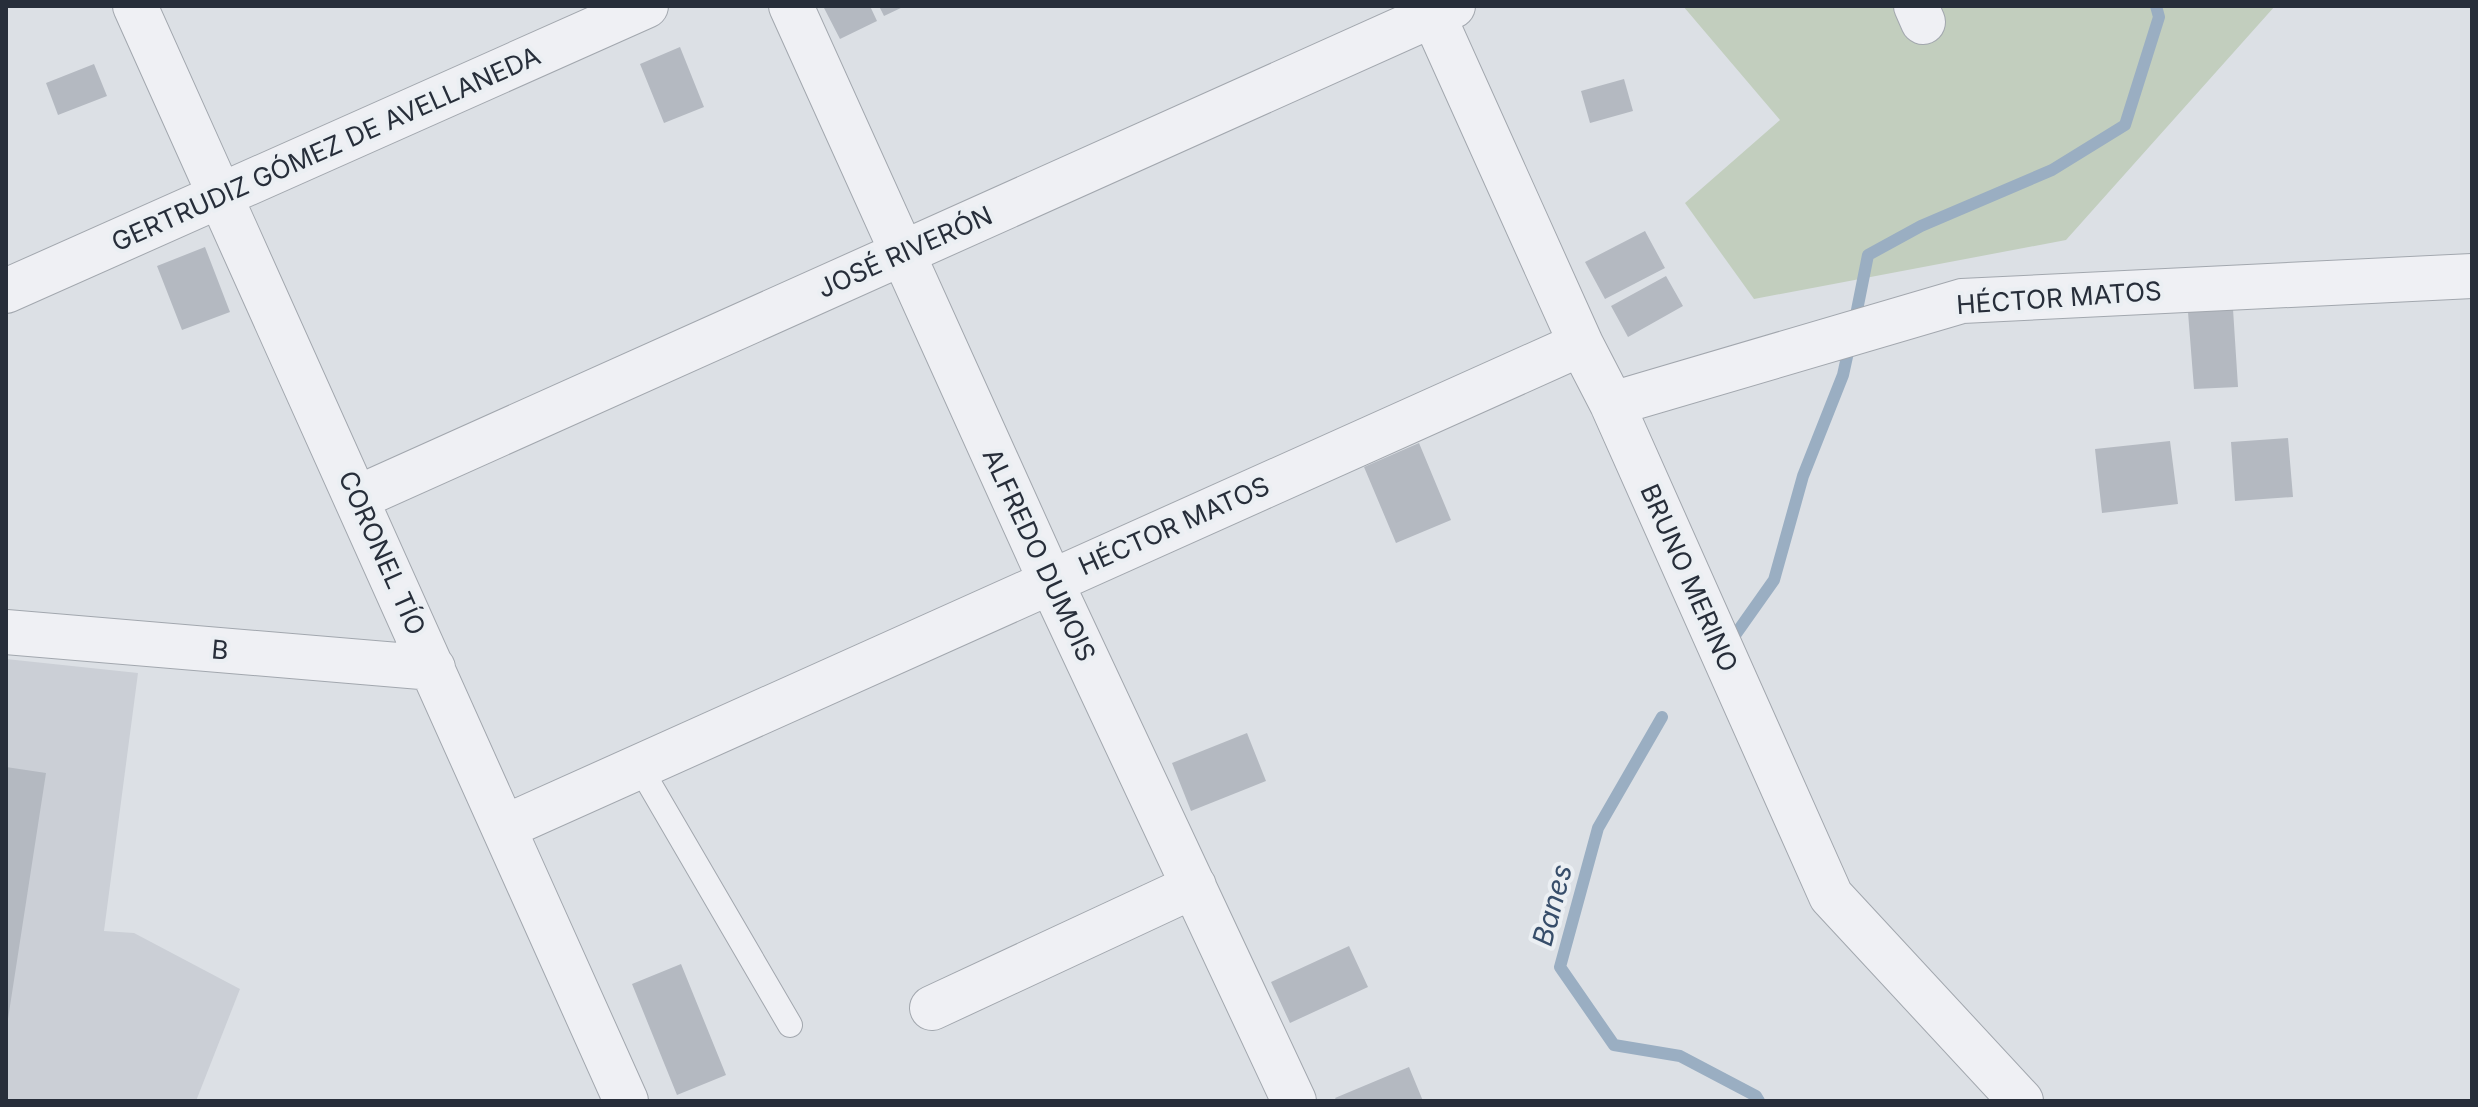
<svg xmlns="http://www.w3.org/2000/svg" width="2478" height="1107" font-family="Inter,sans-serif">
<rect width="100%" height="100%" fill="#dce0e5"/>
<path fill="#cbcfd6" d="M6 659 138 673 104 931 134 933 240 989 196 1101H6Z"/>
<path fill="#c2cebe" d="M1683 6H2275L2066 240 1754 299 1685 203 1780 120Z"/>
<g fill="none" stroke-linecap="round" stroke-linejoin="round">
<path stroke="#9aaec2" stroke-width="12" d="M1854 325 1868 255 1921 226 2052 170 2125 125 2159 17 2156 6
M1733 638 1774 580 1803 476 1843 375 1850 343
M1662 717 1598 828 1560 967 1614 1045 1680 1056 1756 1096 1759 1101"/>
</g>
<path fill="#b4b9c1" d="M823 6H870L877 21 840 39Z
M879 6H905L884 16Z
M680 47 704 107 664 123 640 64Z
M94 64 107 96 58 115 46 83Z
M1624 79 1633 111 1590 123 1581 91Z
M1645 231 1665 268 1605 299 1585 262Z
M205 247 230 312 182 330 157 266Z
M1666 276 1683 306 1628 337 1611 306Z
M2233 309 2238 387 2194 389 2188 312Z
M2288 438 2293 497 2235 501 2231 442Z
M2170 441 2178 504 2102 513 2095 449Z
M1419 443 1451 520 1396 543 1364 467Z
M1247 733 1266 781 1191 811 1172 763Z
M6 767 46 773 8 1019H6Z
M1349 946 1368 987 1290 1023 1271 982Z
M681 964 726 1075 677 1095 632 984Z
M1409 1067 1423 1101H1337L1335 1098Z"/>
<g fill="none" stroke-linecap="round" stroke-linejoin="round">
<g stroke="#a2a7ae" stroke-width="26">
<path id="service" d="M639 766 790 1025"/>
</g>
<g stroke="#a2a7ae" stroke-width="46">
<path id="minor" d="M135 6 626 1101
M791 6 1051 582 1294 1101
M1429 6 1581 344 1612 404 1831 896 2021 1101
M1916 6 1923 22
M6 291 646 6
M1612 404 1962 301 2472 276
M357 498 1453 6
M6 632 433 668
M505 827 1581 344
M932 1008 1194 886"/>
</g>
<use href="#service" stroke="#eff0f4" stroke-width="24"/>
<use href="#minor" stroke="#eff0f4" stroke-width="44"/>
</g>
<g text-anchor="middle" stroke-width="8" stroke-linejoin="round" paint-order="stroke">
<g font-size="26" fill="#272e3a" stroke="#ebeff3">
<text transform="translate(326 149) rotate(-24)" y="9">GERTRUDIZ GÓMEZ DE AVELLANEDA</text>
<text transform="translate(905 252) rotate(-24)" y="9">JOSÉ RIVERÓN</text>
<text transform="translate(2059 298) rotate(-4)" y="9">HÉCTOR MATOS</text>
<text transform="translate(1174 526) rotate(-24)" y="9">HÉCTOR MATOS</text>
<text transform="translate(382 553) rotate(66)" y="9">CORONEL TÍO</text>
<text transform="translate(1039 555) rotate(65)" y="9">ALFREDO DUMOIS</text>
<text transform="translate(1689 578) rotate(66)" y="9">BRUNO MERINO</text>
<text transform="translate(220 650) rotate(5)" y="9">B</text>
</g>
<g font-size="28" font-style="italic" fill="#364d6a" stroke="#ebeff3">
<text transform="translate(1552 905) rotate(-75)" y="10">Banes</text>
</g>
</g>
<rect width="2478" height="1107" fill="none" stroke="#272e3a" stroke-width="16"/>
</svg>
